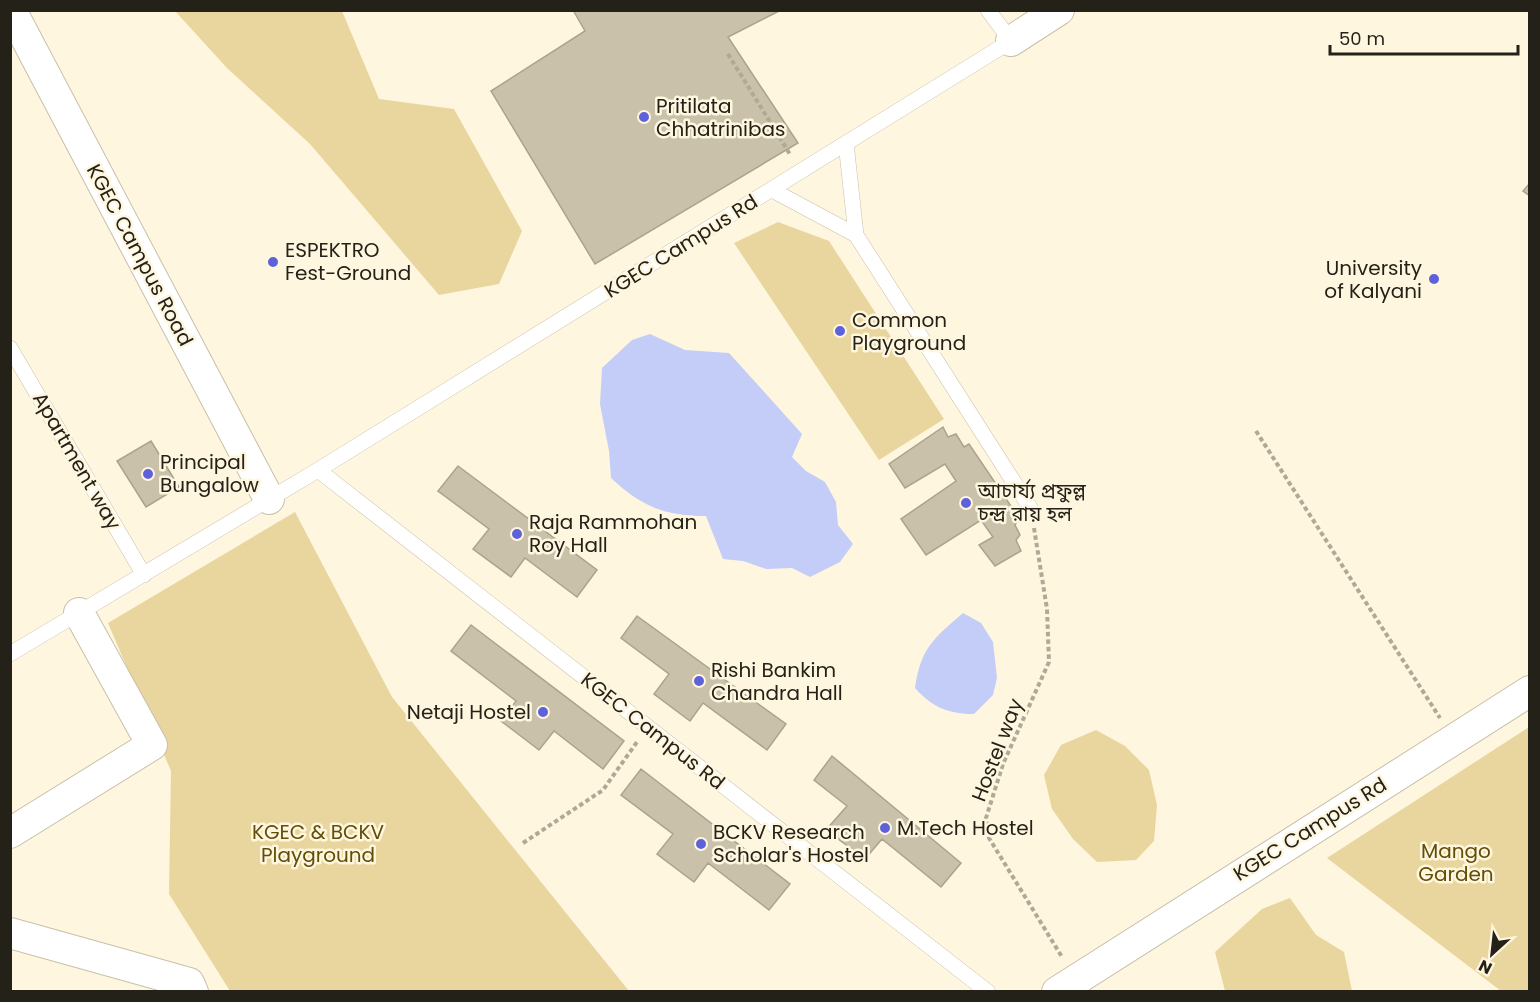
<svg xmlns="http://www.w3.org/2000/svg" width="1540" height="1002" font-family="Poppins,'Noto Sans Bengali',sans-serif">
<rect width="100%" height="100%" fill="#fef6df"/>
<path fill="#e9d59e" d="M175 11H342L379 99 454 109 522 231 499 284 439 295 310 144 227 68Z
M778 222 829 241 944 419 879 460 734 243Z
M295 512 392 697 629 991H230L169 894 171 771 108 623Z
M1529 727V991H1501L1327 858Z
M1096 730 1125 746 1149 770 1157 805 1154 841 1136 860 1097 862 1073 839 1052 809 1044 775 1061 745Z
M1290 898 1316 935 1344 952 1352 991H1225L1215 952 1262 909Z"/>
<path fill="#c4ccf8" d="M650 334 685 350 729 353 802 434 792 457 806 471 825 482 836 502 838 525 853 544 840 562 810 577 792 568 766 569 743 561 723 559 706 516C664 516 641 506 611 478L609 451 600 404 602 368 632 340Z
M963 613 981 623 993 642 997 678 993 695 974 714C948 714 932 707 915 688 921 648 933 639 963 613Z"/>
<path fill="#c9c1aa" stroke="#aba38d" stroke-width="1.5" d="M573 10H781L728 37 798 143 595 264 491 91 585 31Z
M1530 183V196L1523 191Z
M943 427 948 437 956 434 964 447 969 444 1019 518 1015 525 1020 535 1016 540 1021 551 995 566 979 545 993 537 981 520 926 555 901 519 956 481 945 464 905 488 889 464Z
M151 441 179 487 146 507 117 461Z
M458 466 597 570 577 597 525 558 511 577 473 549 489 529 438 491Z
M637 616 786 724 767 750 703 703 690 721 654 694 669 674 621 638Z
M471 625 624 741 603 769 554 731 539 750 501 721 516 701 451 651Z
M832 756 961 863 941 887 882 839 865 859 826 830 847 806 814 780Z
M641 769 790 884 769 910 708 863 694 882 657 854 673 834 621 795Z"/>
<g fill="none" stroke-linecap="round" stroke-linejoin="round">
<g stroke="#c8c0a9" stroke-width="16">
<path id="service" d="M846 143 856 235 1031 509
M772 190 856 235
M10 348 144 575
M318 470 988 992
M10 654 318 470 1011 41 988 10"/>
</g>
<g stroke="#c8c0a9" stroke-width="32">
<path id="minor" d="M11 10 269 499
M1011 41 1059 10
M10 833 152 745 79 613
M10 933 189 983 193 992
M1057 992 1530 691"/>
</g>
<path stroke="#afa997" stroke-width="4" stroke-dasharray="4.5 3" stroke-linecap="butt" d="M728 54 791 156
M1256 431 1440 718
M1034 528 1047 609 1049 662 1003 764 986 818 989 838 1062 957
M523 843 603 790 637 742"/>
<use href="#service" stroke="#fff" stroke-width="15"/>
<use href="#minor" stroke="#fff" stroke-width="30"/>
</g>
<g fill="#5e62da" stroke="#fef6df" stroke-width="2">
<circle cx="644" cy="117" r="6"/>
<circle cx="273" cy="262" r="6"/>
<circle cx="1434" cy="279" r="6"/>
<circle cx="840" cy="331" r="6"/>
<circle cx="148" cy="474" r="6"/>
<circle cx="966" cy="503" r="6"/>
<circle cx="517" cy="534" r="6"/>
<circle cx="699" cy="681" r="6"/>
<circle cx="543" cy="712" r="6"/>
<circle cx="885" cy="828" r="6"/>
<circle cx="701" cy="844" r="6"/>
</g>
<g text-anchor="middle" stroke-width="5" stroke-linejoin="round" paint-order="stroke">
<g font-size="20" fill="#242118" stroke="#fef6df" text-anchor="start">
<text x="656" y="113">Pritilata<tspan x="656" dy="23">Chhatrinibas</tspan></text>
<text x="285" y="257">ESPEKTRO<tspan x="285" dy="23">Fest-Ground</tspan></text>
<text x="1422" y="275" text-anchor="end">University<tspan x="1422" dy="23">of Kalyani</tspan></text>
<text x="852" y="327">Common<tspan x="852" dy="23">Playground</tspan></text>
<text x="160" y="469">Principal<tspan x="160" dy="23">Bungalow</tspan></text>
<text x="978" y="498">আচার্য্য প্রফুল্ল<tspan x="978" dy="23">চন্দ্র রায় হল</tspan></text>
<text x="529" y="529">Raja Rammohan<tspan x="529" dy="23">Roy Hall</tspan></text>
<text x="711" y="677">Rishi Bankim<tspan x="711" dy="23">Chandra Hall</tspan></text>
<text x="531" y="719" text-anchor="end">Netaji Hostel</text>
<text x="897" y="835">M.Tech Hostel</text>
<text x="713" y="839">BCKV Research<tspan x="713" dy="23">Scholar's Hostel</tspan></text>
</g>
<g font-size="20" fill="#242118" stroke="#fef6df">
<text transform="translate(681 246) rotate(-32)" y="7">KGEC Campus Rd</text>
<text transform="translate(140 255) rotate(62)" y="7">KGEC Campus Road</text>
<text transform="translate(77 461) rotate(60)" y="7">Apartment way</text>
<text transform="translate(653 731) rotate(38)" y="7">KGEC Campus Rd</text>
<text transform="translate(997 750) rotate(-69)" y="7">Hostel way</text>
<text transform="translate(1310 829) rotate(-32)" y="7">KGEC Campus Rd</text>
</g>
<g font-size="20" fill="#624e06" stroke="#fef6df">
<text x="318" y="839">KGEC &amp; BCKV<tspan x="318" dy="23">Playground</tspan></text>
<text x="1456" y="858">Mango<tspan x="1456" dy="23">Garden</tspan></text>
</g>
</g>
<rect width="1540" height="1002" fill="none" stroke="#242118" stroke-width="24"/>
<g transform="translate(1492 954) rotate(207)" stroke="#fef6df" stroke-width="4.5" paint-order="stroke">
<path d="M0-4.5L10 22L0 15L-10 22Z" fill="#242118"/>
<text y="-9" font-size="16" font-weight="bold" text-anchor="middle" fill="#242118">N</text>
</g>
<path d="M1330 45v9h188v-9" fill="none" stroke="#242118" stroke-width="3"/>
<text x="1339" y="45" font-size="18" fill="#242118" stroke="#fef6df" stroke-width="4.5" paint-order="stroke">50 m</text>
</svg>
